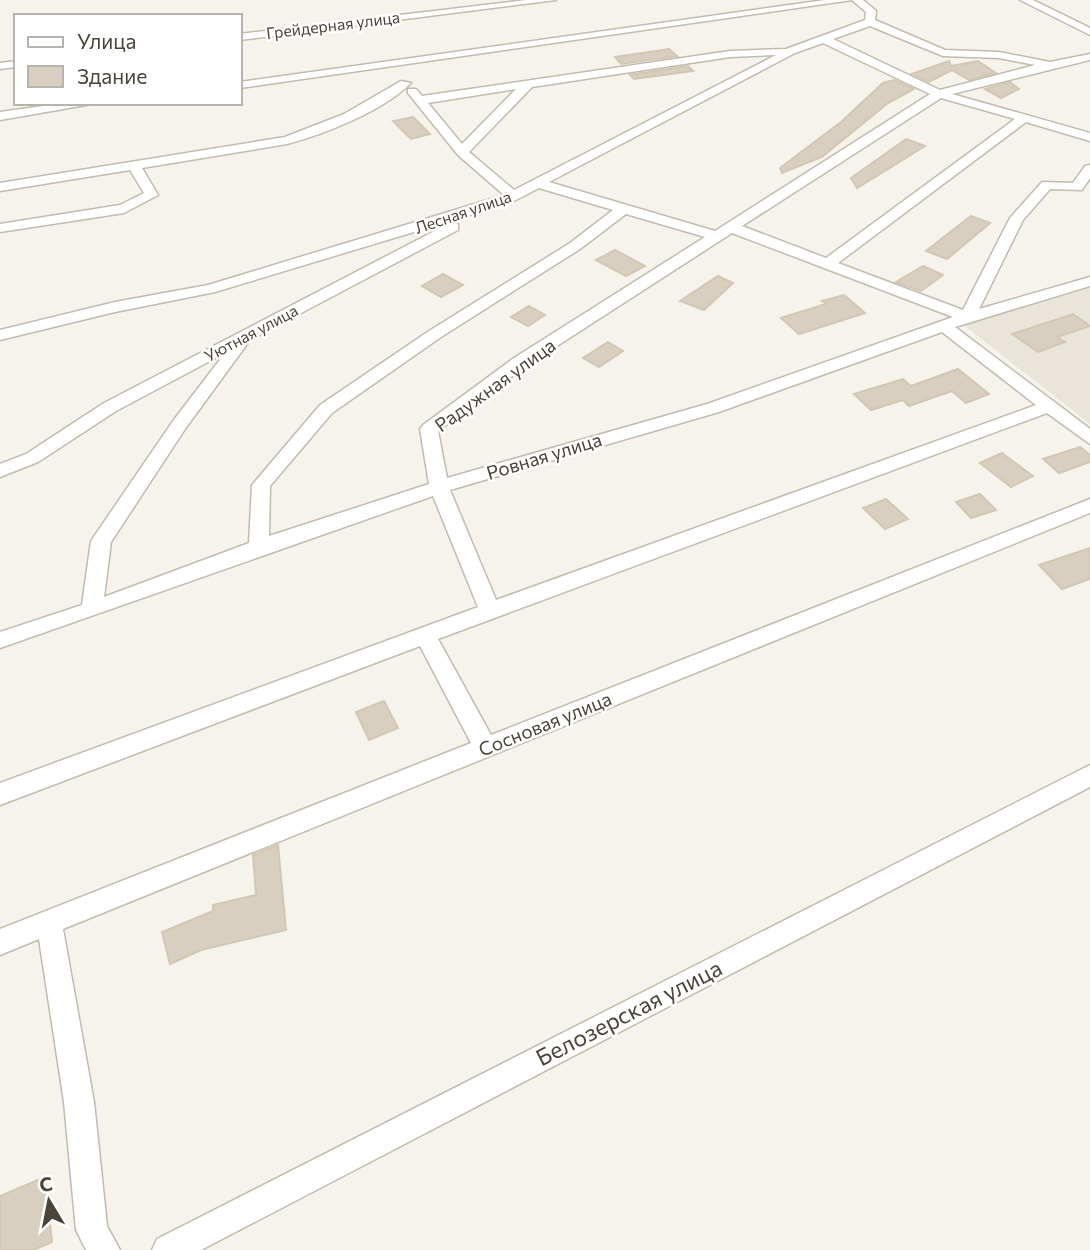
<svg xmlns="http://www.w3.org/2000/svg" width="1090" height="1250" font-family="Commissioner,sans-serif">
<rect width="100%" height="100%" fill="#f6f3ec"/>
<path fill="#eae5da" d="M1090 284V424L961 323Z"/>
<path fill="#d8cfc1" stroke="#d3c7b4" stroke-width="2" d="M669 49 677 56 621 64 615 57Z
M949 61 951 66 978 61 996 73 969 80 952 70 929 82 912 74Z
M688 66 693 71 634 79 630 75Z
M894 80 914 89 888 103 822 157 782 173 780 168 841 122 883 83Z
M1010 82 1019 89 1001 98 985 89Z
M413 117 430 134 411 139 393 121Z
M906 139 925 146 857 188 851 178Z
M971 216 990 223 947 259 926 251Z
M615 250 645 266 626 276 596 260Z
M923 266 943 275 921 291 896 282Z
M443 274 463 285 441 297 422 286Z
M718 276 733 283 704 310 680 301Z
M844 295 865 313 799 334 781 318 826 304 822 301Z
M529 306 545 315 528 326 511 317Z
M1073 314 1090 326 1057 337 1065 342 1038 352 1012 334Z
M608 342 623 351 599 367 583 358Z
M958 369 989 394 966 403 952 391 909 406 903 400 871 410 854 394 903 379 911 386Z
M1080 447 1090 455V462L1059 473 1043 459Z
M1002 453 1033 476 1011 487 980 463Z
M980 494 996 510 971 518 956 502Z
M886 499 908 519 885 529 863 508Z
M1090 548V579L1062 589 1039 565Z
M384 701 398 728 369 740 356 712Z
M278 845 286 930 201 950 170 964 162 932 213 911V905L256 895 253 855Z
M45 1177 52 1242 33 1250H0V1196Z"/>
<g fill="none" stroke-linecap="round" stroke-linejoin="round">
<g stroke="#c2bbae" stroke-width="3">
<path id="minor" d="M526 0H556L240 40V34Z
M825 0H863L876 11 875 20 945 50 999 52 1050 62 1090 54V60L952 94 1090 133V141L1026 122 838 263 963 310 1010 218 1042 182 1073 183 1085 166 1090 165V178L1082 190 1050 189 1023 220 979 309 1090 277V286L955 327 1090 429V444L1047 413 438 639 491 735 1090 499V513L63 929 94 1102 107 1226 120 1250H86L76 1230 64 1102 39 939 0 955V929L471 743 420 646 0 805V783L478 607 433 496 0 648V632L82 605 91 541 173 421 225 353 116 411 38 462 0 477V464L26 454 104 403 448 224H458V230L250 340 185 429 111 542 104 597 249 543 252 485 320 405 429 331 570 243 613 210 539 188 510 203 215 292 115 312 0 340V330L115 302 208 285 504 195 458 155 408 93V89H416L422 96 730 51 786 49 865 20 866 12 852 0 240 88V82ZM870 26 943 56 999 58 1035 65 940 90 833 39ZM823 43 930 94 715 231 549 182 795 53ZM776 55 514 190 469 152 532 87 730 57ZM516 89 462 144 428 103ZM941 98 1015 119 826 258 742 226ZM626 214 705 237 514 358 423 425 420 429 429 484 269 536 270 486 332 413 441 337 580 249ZM732 233 953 317 707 404 447 478 438 431 526 366ZM942 332 1036 405 496 600 450 490 719 412Z
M1020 0H1033L1090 28V35Z
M16 61V67L0 69V63Z
M401 81 411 83C383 111 325 134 287 144L142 168 158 195 124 213 0 232V224L120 205 144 193 130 170 0 191V183L285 137 344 114Z
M65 103H98L0 120V112Z
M1090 765V787L201 1250H152L157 1239Z"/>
</g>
<use href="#minor" fill="#fff" fill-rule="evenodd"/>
</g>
<g text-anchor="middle" stroke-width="5" stroke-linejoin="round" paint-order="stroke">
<g font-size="16" fill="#4b4439" stroke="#fff">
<text transform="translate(333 25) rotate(-7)" y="6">Грейдерная улица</text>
<text transform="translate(463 212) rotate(-19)" y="6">Лесная улица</text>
<text transform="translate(251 333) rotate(-28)" y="6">Уютная улица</text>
</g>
<g font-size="19" fill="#4b4439" stroke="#fff">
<text transform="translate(495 385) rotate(-36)" y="7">Радужная улица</text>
<text transform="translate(544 456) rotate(-17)" y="7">Ровная улица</text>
<text transform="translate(545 724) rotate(-22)" y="7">Сосновая улица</text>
</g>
<g font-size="23" fill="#4b4439" stroke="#fff">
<text transform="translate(629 1013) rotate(-27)" y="8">Белозерская улица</text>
</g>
</g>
<rect x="14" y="14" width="228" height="91" fill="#ffffff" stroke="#b7b4b0" stroke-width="2"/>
<rect x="28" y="37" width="35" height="10" fill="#ffffff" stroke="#b7b4b0" stroke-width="2"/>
<text x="77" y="49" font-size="21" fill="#4b4439">Улица</text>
<rect x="28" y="66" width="35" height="21" fill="#d8cfc1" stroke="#b7b4b0" stroke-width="2"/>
<text x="77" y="84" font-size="21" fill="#4b4439">Здание</text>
<g transform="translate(49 1201) rotate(350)" stroke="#ffffff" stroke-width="5" paint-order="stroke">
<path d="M0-5L12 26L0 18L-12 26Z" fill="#4b4439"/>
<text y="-10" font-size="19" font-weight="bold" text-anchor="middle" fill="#4b4439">С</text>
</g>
</svg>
